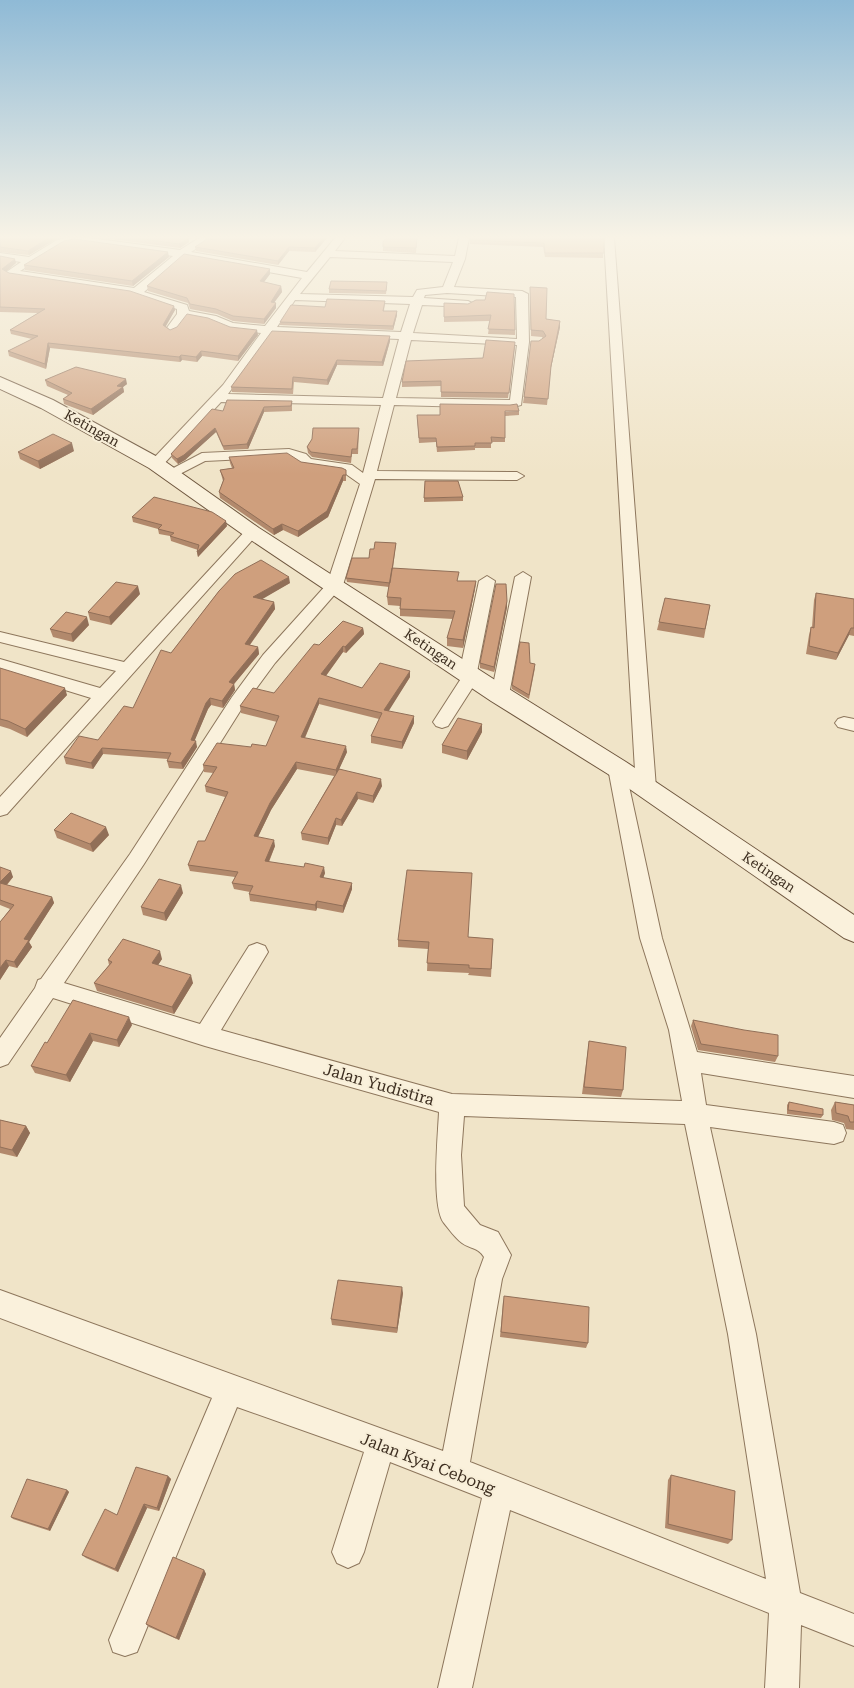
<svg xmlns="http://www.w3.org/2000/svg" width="854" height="1688" font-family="'Roboto Serif',serif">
<rect width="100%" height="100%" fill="#f0e4c8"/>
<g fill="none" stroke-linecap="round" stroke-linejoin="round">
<g stroke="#8d765c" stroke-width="2">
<path id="street" d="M65 238H90L180 250 199 238H212L191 252 307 272 335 238H345L335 251 455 256 459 238H469L465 259 454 287 522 291 528 294 529 342 521 405 510 408 394 405 377 471 517 472 524 476 517 480 375 479 343 585 275 663 244 705 144 864 64 983 200 1024 249 946 257 943 265 946 268 952 221 1030 452 1094 682 1101 669 1030 640 938 608 768 610 763 617 761 624 763 662 938 697 1052 854 1076V1098L701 1073 706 1105 834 1122 843 1125 846 1133 843 1141 834 1144 710 1127 756 1334 800 1593 854 1614V1646L801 1625 799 1688H765L769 1613 510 1510 472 1688H438L482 1498 390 1462 364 1552 359 1563 348 1568 337 1563 332 1552 364 1452 237 1407 137 1652 125 1656 113 1652 109 1640 212 1398 0 1318V1290L443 1451 476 1279 484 1257C478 1247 470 1249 462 1243 455 1238 449 1229 444 1223 431 1207 438 1135 439 1112L205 1046 53 998 8 1064 0 1067V1038L35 988 38 980 41 979 130 854 232 697 263 655 327 584 360 484 343 472 302 466 296 460 288 457 205 461 174 477 169 478 162 474 202 453 289 449 306 454 311 459 352 465 363 473 381 405 221 402 161 467H151L149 464 151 461 223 385 261 333 231 330 209 321 187 317 176 331 172 333 166 329 177 314V309L139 298 132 294 10 276 5 273 21 262 0 259V253L29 257 57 240ZM75 242 173 256 134 288 20 271 64 244ZM184 257 302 278 265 326 233 323 216 316 189 311 187 305 144 292ZM330 257 453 262 443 287 417 290 413 297 300 294ZM447 293 516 297 517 339 413 333 422 305 468 307 474 304 468 301 424 298 425 295ZM295 300 410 304 401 332 277 327ZM272 334 399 339 383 398 228 394ZM411 340 517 345 510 400 396 398ZM464 1116 685 1124 728 1334 766 1579 470 1462 502 1279 511 1255 498 1232 480 1225 464 1206 461 1155Z
M604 238H614L656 788 653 793 646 795 639 793 636 788Z
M252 528 257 529 259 532 257 535 7 814 0 816V797L91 698 0 670V659L100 688 116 671 0 642V632L124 662 247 529Z
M523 572 531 577 509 695 506 699H494L491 695 515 577Z
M487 576 495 581 477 672 480 676 448 726 442 728 436 726 433 722 462 677 459 674 479 581Z
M844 717 854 719V731L838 727 835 723 838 719Z"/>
</g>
<g stroke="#6f573f" stroke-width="2">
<path id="secondary" d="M0 377 53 400 163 460 259 528 509 689 626 762 854 915V942L844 938 608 774 491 701 245 536 149 468 41 408 0 389Z"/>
</g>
<use href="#street" fill="#faf1dc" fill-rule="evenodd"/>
<use href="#secondary" fill="#faf1dc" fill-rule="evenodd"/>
</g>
<path fill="#b2896c" d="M0 238H58L29 255 0 252Z
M104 238H189V242L180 248Z
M217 238H327L315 252 289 251 278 265 196 251 195 247 216 240Z
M417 238 416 253 383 251V242Z
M470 238H604L603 258 545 257 543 247 470 244Z
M0 256 16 263 6 272 9 273 175 310 166 326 170 330 230 327 258 335 238 361 202 356 197 362 182 360 180 362 50 348 46 369 9 356 8 351 32 339 11 334 10 330 38 313 0 312Z
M169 257 133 286 25 270 24 265Z
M270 269V274L264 282 281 286 282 292 274 302 276 308 264 324 233 321 217 314 190 309 188 303 148 291 147 286Z
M387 286 386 294 329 293V289Z
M530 287 546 319 560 321V327L550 372 547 405 523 403 524 397 539 341 543 339 542 337 531 336Z
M476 300 515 330V335L488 334 490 321 444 322V303L468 304Z
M385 301 384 311H397V315L393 330 280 325V322L325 307Z
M390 336V341L383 366 337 365 328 385 294 382 293 394 232 392 231 387Z
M515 347 508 398 441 397V386L402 387V382L483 358Z
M45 380 127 384 123 387 124 392 93 415 64 404 63 399 68 395 47 386Z
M292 401V411L264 412 248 449 224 450 216 432 185 460 178 464 172 458 171 454 223 411Z
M519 411V415L505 416V442H491V448H475V450L437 452 436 442 419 443 417 415H440Z
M359 428 358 454H352L351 463 312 457 308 453 307 447 312 439Z
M74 451 40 469 20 459 18 452Z
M229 457 301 462 346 470V481H343L328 517 298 537 283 530 274 535 220 498 219 492 223 481 220 470 232 468 230 463Z
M463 497V501L424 502V498Z
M132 517 227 526 198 557 197 552 198 550 171 541 170 536 159 534 158 529 133 522Z
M396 543 393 568 458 581H476L475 589 463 648 447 646V638L453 619 400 616V606L388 605 387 597 389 587 347 582 346 578 369 558 374 549Z
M290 583 261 599 274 602 275 609 250 645 258 647 259 654 234 684 235 690 223 708 211 705 208 709 194 741 197 747 183 769 169 768 167 761 168 759 103 754 93 769 66 764 64 757 98 740 133 708 171 653 219 591Z
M816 593 854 599V636L849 635 836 660 806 654 809 635 811 627H812L814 600Z
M140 594 111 625 90 620 88 612Z
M507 601V607L494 672 480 668V663Z
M710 605 704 638 657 630 659 622Z
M89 625 73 642 53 637 50 629Z
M363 628 364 634 346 653 343 652 326 676 362 688 410 677 388 711 414 723 402 749 371 743V736L379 719 319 704 305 738 347 752 339 769 382 786 373 803 358 799 342 826 336 825 328 845 302 840 301 833 334 776 297 769 271 810 258 837 275 846 269 862 325 873 323 878 352 889 343 913 317 908 316 911 250 901 249 894 250 892 234 889 232 883 235 877 190 871 188 865 205 841 225 797 206 792 205 786 213 773 204 772 203 765 251 747 266 746 277 722 241 713 240 706 274 693 319 645Z
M0 668 67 695 27 737 10 729 0 726Z
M535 668 529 699 512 689V685Z
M482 724V732L467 760 442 753V745Z
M54 830 109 835 93 852 57 838Z
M0 867 13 877 7 885 52 897 54 903 29 942 32 947 17 968 9 966 0 980V922L10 909 0 905Z
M183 893 166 921 143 915 141 907Z
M468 937 493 939 491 977 468 975 469 973 427 971 428 949 398 947V940Z
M162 959 158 965 193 983 174 1014 97 991 94 983 109 965 108 960Z
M693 1020 778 1056 775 1062 698 1050 691 1026Z
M132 1025 119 1047 93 1041 70 1082 35 1073 31 1066 47 1043Z
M589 1041 623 1090 621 1097 582 1094Z
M789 1102 823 1115 821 1118 787 1114V1105Z
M835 1102 854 1105V1130L846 1129 844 1123 832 1120 831 1110Z
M0 1120 26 1126 30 1133 17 1157 0 1153Z
M403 1293 397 1333 332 1325 331 1319Z
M503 1302 588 1343 586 1348 500 1337Z
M671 1475 732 1540 728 1544 665 1528 668 1480Z
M168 1476 171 1479 159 1511 147 1508 118 1572 86 1558 82 1555 117 1515Z
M67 1490 69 1492 50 1531 13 1519 11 1517Z
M204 1570 206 1574 179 1640 149 1627 146 1624Z"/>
<path fill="#916f58" d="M48 238H58L29 255 28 251Z
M186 238H189V242L180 248 179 244Z
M323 238H327L315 252V248Z
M289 247V251L278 265V261Z
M168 252 169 257 133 286 132 281Z
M15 259 16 263 3 274 2 269Z
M270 269V274L261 286 260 281Z
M281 286 282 292 271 307V302Z
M276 303V308L264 324V319Z
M174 306 175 310 164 329 163 325Z
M397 311V315L393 330V326Z
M560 321V327L550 372 547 405 551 366Z
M257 330 258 335 238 361V356Z
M390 336V341L383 366 382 362Z
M48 343 50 348 46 369 45 364Z
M201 351 202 356 197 362 196 357Z
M181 355 182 360 180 362 179 357Z
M337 360V365L328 385 327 380Z
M126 379 127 384 123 387 124 392 93 415 91 409 117 386Z
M264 407V412L248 449 247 444Z
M215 428 216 432 185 460 178 464 177 459Z
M72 443 74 451 40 469 38 461Z
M343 475V481L328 517 298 537V531Z
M226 521 227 526 198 557 197 552Z
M282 524 283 530 274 535 273 529Z
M289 577 290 583 254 604 253 597Z
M476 581 475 589 463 648V640Z
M138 586 140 594 111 625 109 617Z
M507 601V607L494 672V667Z
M274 602 275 609 246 650 245 644Z
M87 617 89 625 73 642 71 634Z
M363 628 364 634 346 653 345 647Z
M851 628 849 635 836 660 838 653Z
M343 646V652L322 681 321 674Z
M258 647 259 654 234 684 235 690 223 708 222 701 229 682Z
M410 671V677L385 717 384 710Z
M65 688 67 695 27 737 25 729Z
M210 698 211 705 208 709 192 747 191 740 206 703Z
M319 698V704L302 744 301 737Z
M414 716V723L402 749V742Z
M482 724V732L467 760V751Z
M196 741 197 747 183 769 181 763Z
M346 746 347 752 336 776V770Z
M102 748 103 754 93 769 91 763Z
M296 762 297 769 271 810 255 843 254 836 270 803Z
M381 779 382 786 373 803V796Z
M357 792 358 799 342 826 341 820Z
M336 818V825L328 845V838Z
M106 827 109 835 93 852 90 844Z
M274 840 275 846 266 868 265 861Z
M324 867 325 873 321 884 320 877Z
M11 871 13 877 2 890 0 885V882Z
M352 883V889L343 913V906Z
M181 885 183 893 166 921 164 913Z
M52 897 54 903 29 942 32 947 17 968 14 962 24 939Z
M317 901V908L316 911 315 905Z
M160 951 162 959 154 971 152 963Z
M6 960 9 966 0 980V968Z
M191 975 193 983 174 1014 172 1007Z
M129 1017 132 1025 119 1047 117 1040Z
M90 1033 93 1041 70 1082 66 1075Z
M26 1126 30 1133 17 1157 12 1150Z
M402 1287 403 1293 397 1333V1328Z
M168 1476 171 1479 159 1511 157 1508Z
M67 1490 69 1492 50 1531 48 1529Z
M144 1504 147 1508 118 1572 115 1569Z
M204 1570 206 1574 179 1640 176 1638Z"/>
<path fill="#cf9f7d" stroke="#916f58" d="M0 238H48L28 251 0 247Z
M136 238H188L179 244Z
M217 238H323L315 248 289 247 278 261 195 247 207 239 216 240Z
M386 238H417L416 248 383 247V242Z
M470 238H604V253H545L544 243 470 240Z
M74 239 168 252 132 281 24 265 64 241Z
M184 254 270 269 260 281 281 286 271 302 276 303 264 319 233 316 216 309 190 304 187 298 147 286Z
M0 256 15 259 2 269 9 273 130 291 174 306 163 325 170 330 177 327 187 314 208 318 230 327 257 330 238 356 201 351 196 357 181 355 179 357 48 343 45 364 8 351 38 336 10 330 45 309 0 307Z
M331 281 387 282 386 291 329 289Z
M530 287 547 288 546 319 560 321 551 366 548 399 524 397 531 341H539L546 336 543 331 531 330Z
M487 292 514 294 515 330 488 329 491 315 444 317V303L468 304 476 300H485Z
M327 299 385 301 383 311H397L393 326 280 322 291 305 325 307Z
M272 331 390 336 382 362 337 360 327 380 293 377 292 389 231 387Z
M486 340 515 342 509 393 441 392V381L402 382 406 361 483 358Z
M76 367 126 379 117 386 123 387 91 409 63 399 72 393 45 380Z
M227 400 292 401 291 406 264 407 247 444 223 446 215 428 184 455 177 459 171 454 212 409 223 411Z
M440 404 510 405 517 404 519 411H505V438L491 437 492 443H475V446L437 447 436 438H419L417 415H440Z
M313 428H359L357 449H352L351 457 311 452 307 447 312 439Z
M53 434 72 443 38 461 18 452Z
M287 453 301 462 342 468 346 470V475H343L327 511 298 531 282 524 273 529 219 492 224 479 220 470 234 468 229 457Z
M425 481H458L463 497 424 498Z
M154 497 212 512 226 521 197 552 199 545 170 536 174 533 158 529 162 525 132 517Z
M375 542 396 543 390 583 346 578 352 558H369L370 549H374Z
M261 560 289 577 253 597 274 602 245 644 258 647 229 682 234 684 222 701 210 698 206 703 191 740 196 741 181 763 167 761 171 753 102 748 91 763 64 757 79 736 98 740 124 706 133 708 161 650 171 653 219 591 235 574Z
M392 568 459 572 457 581H476L463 640 447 638 455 611 400 609 401 598 387 597Z
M116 582 138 586 109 617 88 612Z
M496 584H506L507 601 494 667 480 663Z
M816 593 854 599V628H851L838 653 809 646 811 627 814 628Z
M665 598 710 605 705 629 659 622Z
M66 612 87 617 71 634 50 629Z
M343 621 363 628 345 647 343 646 321 674 362 688 380 663 410 671 384 710 414 716 402 742 371 736 382 713 319 698 301 737 346 746 336 770 296 762 270 803 254 836 274 840 265 861 304 867 305 863 324 867 320 877 352 883 343 906 317 901 315 905 249 894 253 886 232 883 238 872 188 865 198 841H205L228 792 205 786 217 767 203 765 217 743 251 747 252 744 266 746 279 716 240 706 253 688 274 693 314 644 319 645Z
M520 642 529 643 530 663 535 664 529 695 512 685Z
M0 668 65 688 25 729 8 721 0 719Z
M458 718 482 724 467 751 442 745Z
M339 769 381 779 373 796 357 792 341 820 336 818 328 838 301 833Z
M71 813 106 827 90 844 54 830Z
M0 867 11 871 0 882Z
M407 870 472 873 468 937 493 939 491 969 469 968V965L427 963 429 942 398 940Z
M159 879 181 885 164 913 141 907Z
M0 883 52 897 24 939 29 940 14 962 6 960 0 968V922L14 905 0 900Z
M123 939 160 951 152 963 191 975 172 1007 94 983 112 962 108 960Z
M73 1000 129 1017 117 1040 90 1033 66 1075 31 1066 45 1042 47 1043Z
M693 1020 744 1030 778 1035V1056L701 1044Z
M589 1041 626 1047 623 1090 584 1087Z
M789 1102 823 1109V1115L788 1110Z
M835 1102 854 1105V1122H850L848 1116 836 1113Z
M0 1120 26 1126 12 1150 0 1147Z
M338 1280 402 1287 397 1328 331 1319Z
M504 1296 589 1307 588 1343 501 1332Z
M136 1467 168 1476 157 1508 144 1504 115 1569 82 1555 105 1509 117 1515Z
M671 1475 735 1491 732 1540 668 1524Z
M27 1479 67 1490 48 1529 11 1517Z
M173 1557 204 1570 176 1638 146 1624Z"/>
<linearGradient id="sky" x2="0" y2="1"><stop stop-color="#8fbad6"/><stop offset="0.5" stop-color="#f8f3e6"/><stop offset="1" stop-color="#f8f3e6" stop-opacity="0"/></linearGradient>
<rect width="854" height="474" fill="url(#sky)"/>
<g text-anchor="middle" stroke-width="4" stroke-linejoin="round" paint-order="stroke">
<g font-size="14" fill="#3d2e20" stroke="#f7eed8">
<text transform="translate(92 428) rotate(29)" y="5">Ketingan</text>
<text transform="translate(431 649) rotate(34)" y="5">Ketingan</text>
<text transform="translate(769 872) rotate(34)" y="5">Ketingan</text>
</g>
<g font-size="16" fill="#3d2e20" stroke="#f7eed8">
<text transform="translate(379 1084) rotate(16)" y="6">Jalan Yudistira</text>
<text transform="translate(428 1463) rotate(21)" y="6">Jalan Kyai Cebong</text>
</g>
</g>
</svg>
